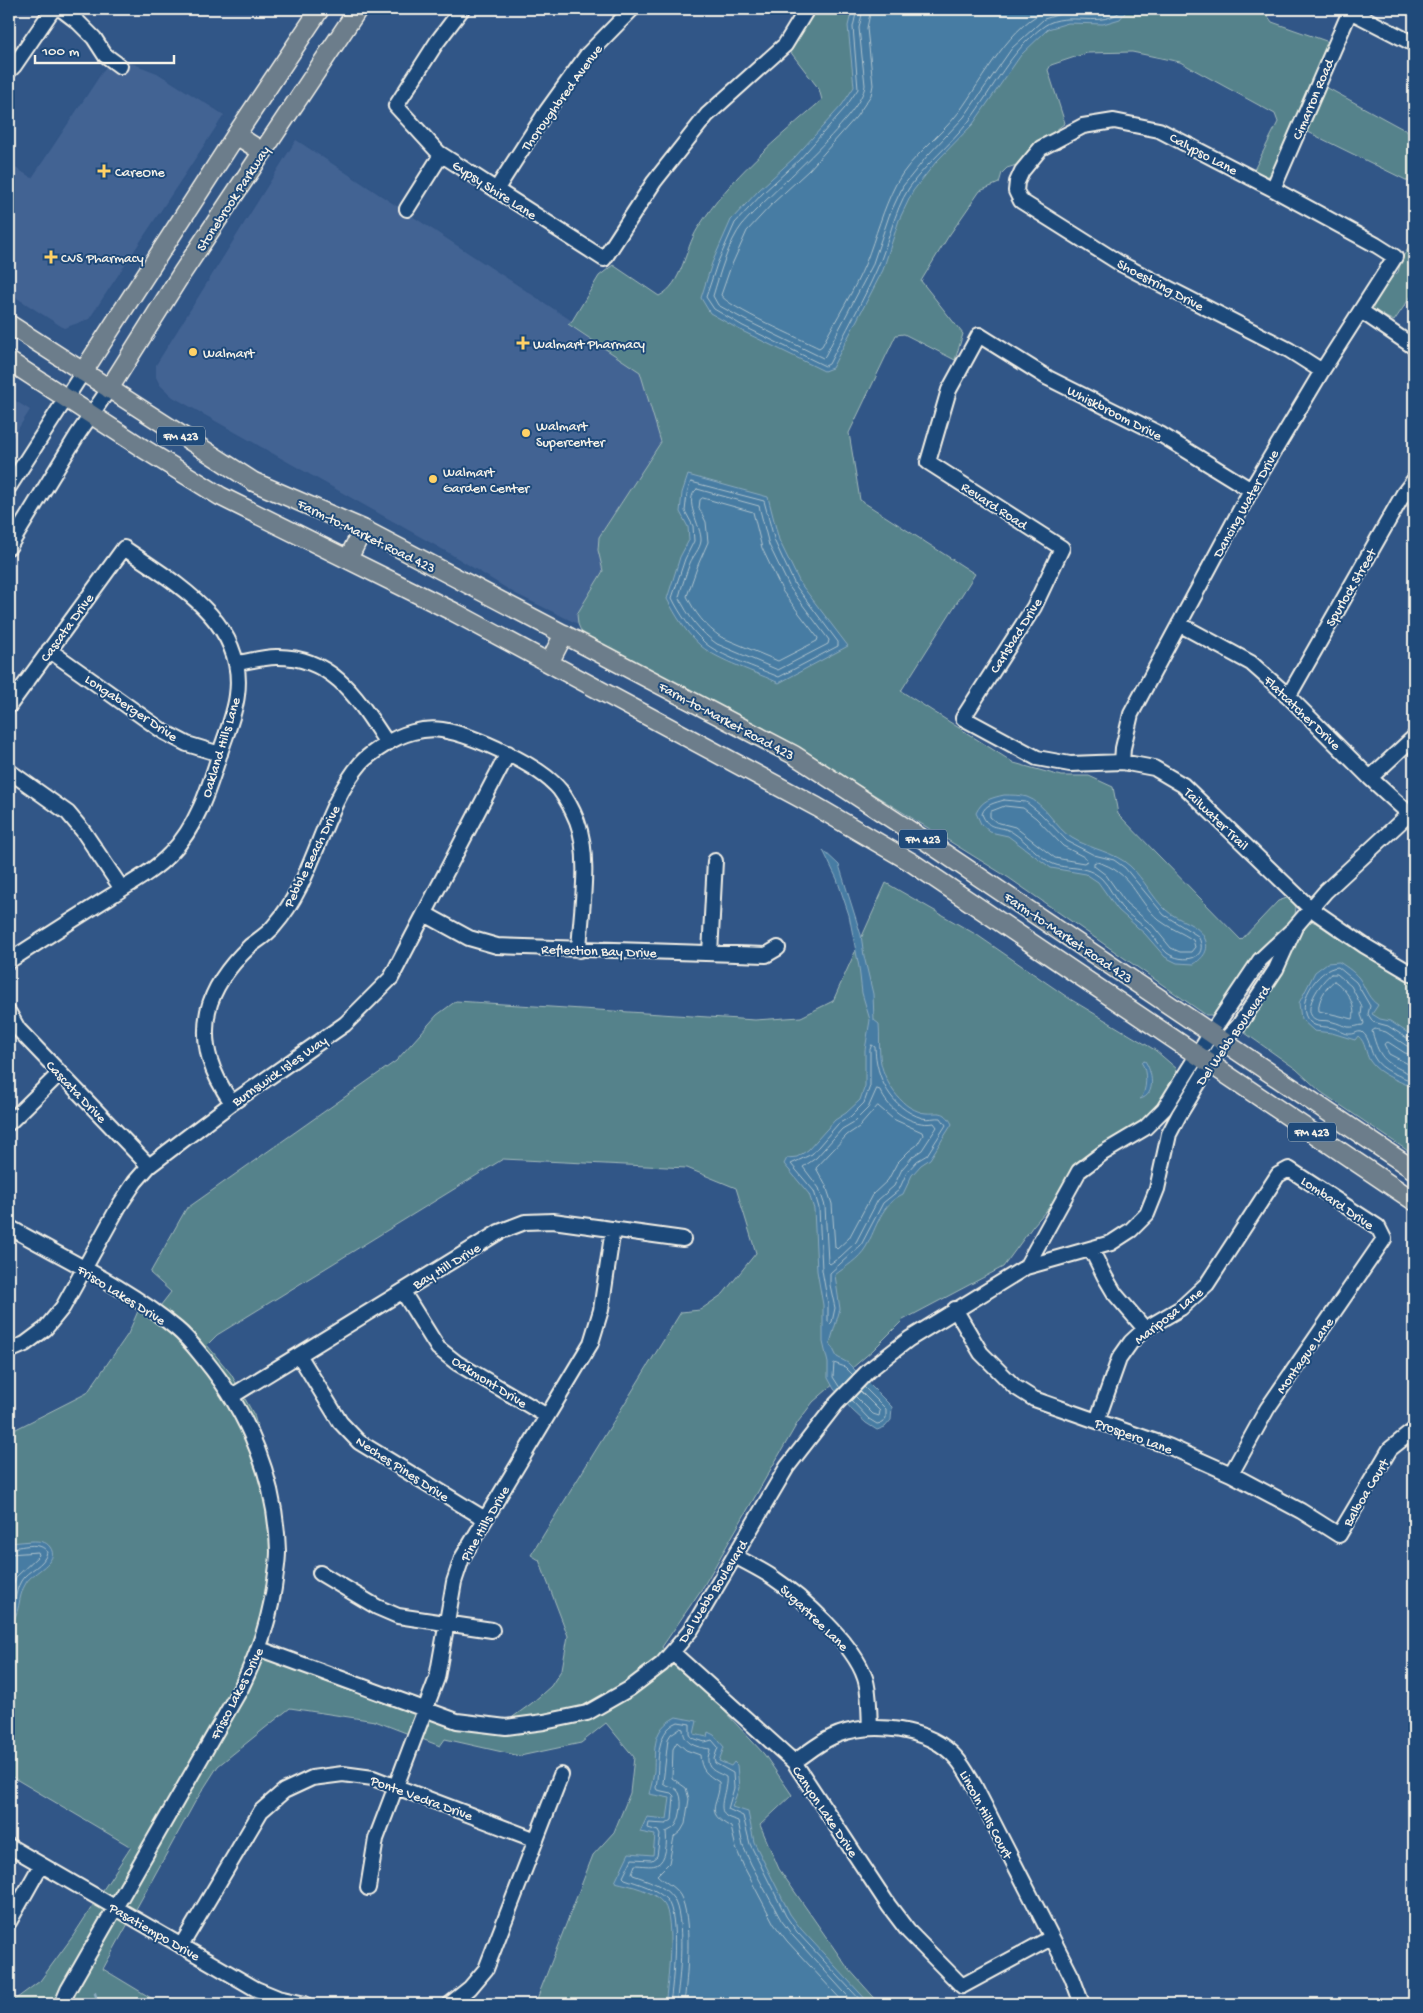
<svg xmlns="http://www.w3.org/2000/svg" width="1423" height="2013" font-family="'Gochi Hand',sans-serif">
<rect width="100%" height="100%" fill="#315687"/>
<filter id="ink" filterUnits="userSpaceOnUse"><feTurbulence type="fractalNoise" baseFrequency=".02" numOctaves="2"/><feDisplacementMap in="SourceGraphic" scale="10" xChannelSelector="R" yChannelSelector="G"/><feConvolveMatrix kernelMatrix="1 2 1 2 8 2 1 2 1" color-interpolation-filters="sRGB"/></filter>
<g filter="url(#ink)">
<path fill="#436393" d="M113 56 157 73 224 115 89 319 64 328 9 293V164L32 178Z
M296 140 572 321 568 325 640 372 661 442 599 537 598 550 603 571 577 614 578 624 516 594 449 553 173 397 160 385 156 377V365Z
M9 397 30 410 9 443Z"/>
<path fill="#54828b" stroke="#a4baba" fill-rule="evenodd" d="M816 9H1266L1265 12 1272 22 1329 42 1274 171 1270 176H1262L1253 172 1278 122 1275 114 1180 62 1132 52 1087 53 1051 65 1048 70 1065 123 1041 142 1023 163 1007 168 1002 173 999 183 980 191 948 237 921 281 963 334 955 360 904 334 896 335 849 433 860 500 975 574 901 691 1014 763 1061 776H1089L1113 787 1118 814 1241 940 1278 901 1290 897 1296 907 1295 915 1281 935 1216 1015H1206L1009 878 844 776 645 671 635 661 583 636 578 624 577 614 603 571 598 550 599 537 661 442 640 372 568 324 572 321 599 276 613 265 659 296C683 284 684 250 698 228 730 177 777 139 822 100L819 89 789 50Z
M1324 86 1414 135V184L1306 131Z
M1414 240V292L1394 321 1374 311 1372 307 1386 283 1398 272 1402 258Z
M886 883 977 935 1070 999 1155 1050 1177 1069 1164 1103 1103 1150 1064 1190 1033 1226 1003 1267 903 1320 873 1350 813 1402 798 1422 703 1587 662 1647 675 1667 713 1699 764 1754 792 1795 760 1825 779 1869 847 1967 880 2004H535L593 1855 614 1832 630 1793 634 1757 606 1723 581 1743 520 1756 445 1739 440 1746 375 1721 290 1708 218 1766 195 1802 103 1969 161 2004H9L40 1981 73 1936 131 1847 9 1775V1431L14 1430 87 1393 128 1334 138 1311 150 1319 171 1292 150 1273 186 1209 396 1061 437 1015 456 1001 755 1020 801 1017 833 1001ZM503 1159 687 1168 736 1188 756 1253 723 1294 700 1310 681 1312 531 1555 539 1560 568 1636 562 1669 551 1686 532 1703 506 1722 453 1715 269 1647 278 1601 279 1502 254 1415 231 1374 207 1345 217 1335Z
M1311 921 1316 923 1345 943 1414 982V1155L1321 1092 1296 1069 1245 1033V1027C1256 1007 1294 928 1311 921Z"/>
<path fill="#467ca3" stroke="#8cabbf" d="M852 9H1128L1120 19 1103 24 1068 23 1048 29 1021 55 973 124 936 162 913 191 899 220 883 270 832 368 824 371 740 330 710 313 701 298 712 263 731 220 759 190 795 157 842 105 854 87 848 26Z
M688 475 768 497 779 540 800 583 848 646 779 683C758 673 717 660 701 646 686 633 676 616 667 599L680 557 689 540 688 527 680 512 682 493Z
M1004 795C1011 795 1021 795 1027 797 1045 803 1055 828 1072 838 1090 849 1115 852 1130 866 1144 879 1152 897 1166 910 1177 921 1199 923 1205 939 1210 950 1203 958 1194 964L1177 963 1165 957 1145 934 1118 910 1098 882 1086 874 1051 868 1008 836 990 832 981 824 976 813C982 800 991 798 1004 795Z
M823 850 839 865 861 935 864 956 873 994 874 1020 879 1024C880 1035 879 1045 880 1056 881 1074 895 1099 911 1108 915 1110 921 1113 926 1113 939 1114 944 1109 952 1124L930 1159 921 1165 912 1175 903 1194C881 1204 877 1227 866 1247 859 1259 845 1267 835 1275L840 1309 830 1343 837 1357 848 1363 892 1407 891 1420 885 1427 877 1430 866 1423 852 1410 834 1389 828 1378V1363L823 1342V1305L817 1271 814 1209 809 1194 784 1164 787 1158 797 1157 808 1150 835 1120 846 1113 860 1100 865 1086V1050L870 1020 862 993 859 967 849 915 837 879Z
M1339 962C1347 967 1356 973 1361 981 1366 990 1369 999 1378 1005L1372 1014 1380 1019 1390 1021 1414 1037V1088C1400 1081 1379 1075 1370 1061 1365 1053 1366 1042 1358 1036L1355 1040 1332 1033 1314 1031 1301 1019 1299 1003 1315 972 1327 963Z
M1145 1061C1152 1071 1157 1095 1140 1099 1147 1092 1148 1071 1141 1062Z
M32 1541C39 1541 46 1541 50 1547 61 1562 32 1572 26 1583 17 1597 21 1615 9 1626V1543Z
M676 1717 697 1721 694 1734 707 1737 708 1732 714 1735 724 1747 719 1761 731 1766 734 1762 737 1765 739 1788 732 1807 748 1812 754 1842 790 1914 801 1929 870 2004H665C668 1985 675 1919 664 1904 653 1890 631 1886 615 1882L629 1853 653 1855 655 1835 640 1832 647 1817 667 1819 670 1798 649 1794C651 1787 653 1779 654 1771 655 1747 652 1729 676 1717Z"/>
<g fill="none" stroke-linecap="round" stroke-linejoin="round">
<path stroke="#aec2cc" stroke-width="1" d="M857 9 853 27 858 89 845 108 799 160 763 193 735 223 717 264 706 297 714 309 743 326 825 366 829 364C845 332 863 301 877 269 889 243 893 213 909 188 926 163 951 145 969 121 993 89 1011 50 1044 26 1068 9 1103 31 1123 9
M863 9 859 28 865 85C863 116 765 197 742 225 729 241 719 276 713 296L718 305 745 320 823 358 825 356 872 266 889 216 903 186 928 155 964 117 1012 48 1044 19 1067 12 1102 13 1114 9
M871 9 867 28 873 85 871 95 856 117 809 170 773 203 747 231 730 269 721 295C727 307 803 340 819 348L822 346C836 319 854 291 866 262 876 236 883 209 896 184 911 156 940 137 959 112 982 81 1011 21 1051 9
M691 482 764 501 775 542 795 585 838 642V646L779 677C760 669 717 655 704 642 691 630 680 614 672 598L685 559 694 541 693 526 685 511 687 494Z
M697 489 759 506 769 545 790 588 829 640 828 644 778 670 717 644C701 633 687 615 679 597 682 585 686 574 690 563 693 556 700 549 701 541 702 526 682 500 697 489Z
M703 498 753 512 762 548 783 592 818 638 817 641 778 661 721 637C706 627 694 612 687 596L698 565 708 542 706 522 699 508 700 500Z
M1004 800 1026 802 1040 813 1067 841 1094 855 1114 860 1125 868 1164 915 1198 936C1211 960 1182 964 1167 953 1159 946 1155 936 1147 929 1139 922 1129 916 1121 907 1114 898 1110 887 1102 879 1085 863 1067 871 1051 863 1037 855 1026 841 1012 832 999 824 989 832 982 814 985 804 995 803 1004 800Z
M1005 806 1023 808 1036 818 1063 846 1086 858 1087 861 1084 863 1055 858 1015 827 996 822 990 817V812Z
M1097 862C1133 872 1134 898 1159 920 1169 928 1183 933 1193 940L1195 947 1191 952H1180L1171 948 1153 926 1126 903 1106 875 1094 866V863Z
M1331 974H1337L1351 986 1362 1007 1361 1015 1364 1023 1363 1025C1359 1025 1352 1028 1348 1027 1343 1026 1338 1023 1333 1022 1328 1020 1322 1021 1317 1020 1298 1013 1322 980 1331 974Z
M1334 981C1346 988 1357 1006 1353 1019L1319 1011C1317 1001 1326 987 1334 981Z
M1414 1041 1410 1040 1388 1026 1373 1022 1368 1014 1370 1006 1356 982 1338 967C1317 968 1293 1006 1310 1022 1316 1028 1325 1026 1333 1028 1338 1029 1345 1035 1351 1034 1356 1034 1356 1031 1362 1032 1370 1038 1369 1048 1374 1057 1381 1071 1401 1076 1414 1082
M872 1045 875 1047C876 1078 891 1108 922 1118 928 1120 935 1117 941 1118L946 1125 927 1155 917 1161 907 1172 899 1190 883 1203 861 1245 830 1273V1285L835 1308 832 1322 830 1324 828 1322V1304L822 1270 819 1208 814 1191 791 1164 812 1154 838 1124 850 1117 864 1103 870 1086V1050Z
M1414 1047 1407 1046 1386 1032 1375 1029 1372 1031C1380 1062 1386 1062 1414 1076
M1414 1055 1405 1053 1388 1042 1384 1044 1389 1054 1414 1067
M877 1089 880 1090C888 1110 912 1127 934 1123L937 1127 922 1150 913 1156 902 1169 894 1186 878 1200 856 1242 840 1257 830 1264 828 1262 825 1206 819 1188 803 1167 816 1158 842 1129 854 1122 868 1108Z
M878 1106 893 1119 922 1132 923 1135 917 1145 909 1151 897 1163 888 1180 872 1195 849 1238 837 1249 835 1247 832 1204 826 1186 816 1168 847 1135 859 1127Z
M840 1388 833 1377 834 1363 845 1367 853 1375
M855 1396 873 1414 879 1416 880 1411 860 1391
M851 1400 869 1419 877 1424 882 1423 886 1418V1409L864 1387
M9 1548C20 1548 41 1540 47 1552 45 1566 27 1570 21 1581 14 1593 16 1608 9 1619
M9 1554 38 1552 39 1555 16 1577 9 1598
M670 2004C673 1983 680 1916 667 1900 656 1888 639 1884 625 1879L623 1877 632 1859 652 1860 657 1856 660 1835 658 1831 648 1828 649 1823 666 1824 672 1820 674 1796 671 1793 657 1790 656 1788C660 1766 653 1732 678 1722L690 1724V1734L692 1738 705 1742 712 1740 718 1747 714 1759 715 1763 733 1773 734 1788 728 1809 743 1816 750 1844 786 1916 797 1932 864 2004
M676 2004C680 1981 686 1917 673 1898 664 1885 647 1880 633 1875L632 1873 635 1865C642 1865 650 1867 656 1865 667 1861 667 1841 666 1832 670 1830 674 1828 676 1825 681 1817 684 1796 677 1790 673 1786 667 1787 663 1783L668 1739 671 1734 680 1728 683 1729C684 1745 697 1747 710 1749 710 1753 707 1757 708 1761 708 1771 720 1773 726 1777 728 1789 716 1808 726 1816 730 1819 734 1819 738 1821L743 1846 751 1864 781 1920 793 1936 855 2004
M684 2004C687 1979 693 1917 680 1895 674 1886 664 1882 657 1875L669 1863 674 1837 681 1831 685 1824 689 1799 686 1788 672 1778 673 1749 677 1742 686 1750 700 1755C701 1770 706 1774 719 1782 721 1804 701 1811 731 1827L736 1848 744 1867 774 1924 787 1941 845 2004"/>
<path stroke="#8cabbf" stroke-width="2.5" d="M95 1993 98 2004"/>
<g stroke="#f4f1e8" stroke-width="18">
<path id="minor" d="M61 9 78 22 94 38 105 55 120 66
M462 9 437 42 396 106 439 153 604 259 654 182 707 115 785 45 807 9
M1350 11 1414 44
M9 71 14 66 53 9
M1273 189 1351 9
M496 190 546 112 587 55 632 9
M407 209 441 155
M1361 311 1414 347
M9 487 83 372
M1251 490 1160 434 1048 378 979 335 949 390 928 462 1062 548 1034 607 963 718 1037 758 1070 764 1122 762 1154 768 1183 785 1310 908 1365 946 1414 975
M9 547 78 434 109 389
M1179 624 1251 663 1287 695 1370 778 1414 818
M49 650 164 732 187 744 220 754
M238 663C250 661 264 657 276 657 334 656 359 701 387 743
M1287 695 1292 690 1404 493 1414 480
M9 706 124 548C175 583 247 622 237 695 235 714 226 734 220 753 209 788 197 827 170 854 154 871 131 883 111 896 77 917 43 939 9 961
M1122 762 1123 748 1131 714 1251 490 1322 371 1395 257 1376 245 1273 189 1159 130 1114 121 1083 126 1041 148 1022 171 1017 182 1016 191 1021 201 1121 264 1289 350 1322 371
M9 771 68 813 83 831 122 889
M1370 778 1414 737
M425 914 469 938 497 946 766 955 778 948
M710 953 715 861
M9 1013 18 1029 41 1053 149 1166
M232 1103C212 1074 201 1047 208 1011 214 985 231 964 250 946 258 940 268 934 274 926 315 880 321 810 361 763 367 756 378 749 386 744 401 734 423 727 442 730 473 735 540 765 560 790 566 798 573 811 577 821 591 857 581 911 579 950
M9 1123 60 1073
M9 1227C65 1259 127 1287 177 1329 188 1338 196 1349 205 1360 249 1414 276 1480 278 1551 278 1558 277 1566 276 1573 271 1617 260 1649 241 1688L68 1990 62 2004
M1091 1249 1105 1277 1115 1294 1145 1329
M1026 1267 1079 1171 1103 1153 1145 1128 1164 1109 1211 1033 1260 960 1291 931
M403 1292 438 1348 457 1363 547 1416
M955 1309 981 1353 1015 1387 1034 1399 1168 1446 1231 1474 1301 1511 1339 1535 1390 1449 1414 1430
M9 1351 25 1344 45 1329 63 1307 119 1206 135 1182 149 1166 232 1103 345 1024 391 978 508 753
M299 1355 340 1422 359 1442 485 1519
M232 1396 499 1232 525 1222 553 1221 683 1239
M1097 1421 1119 1359 1131 1342 1145 1329 1181 1308 1207 1284 1278 1175 1289 1169 1378 1227 1384 1239 1267 1409 1231 1474
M735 1556C747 1563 760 1569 772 1577 802 1597 854 1644 865 1678 870 1693 869 1713 870 1728
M320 1573 377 1607 398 1616 492 1630
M260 1649 457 1721 506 1727 544 1722 587 1713 629 1689 662 1664 691 1630 787 1467 836 1404 868 1371 909 1339 1026 1267 1111 1243 1131 1230 1147 1214 1157 1189 1169 1134 1179 1115 1224 1041 1239 1025 1276 969 1295 927 1326 891 1409 814
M673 1653 794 1762 889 1906 908 1931 962 1986 1051 1938
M794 1762C806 1754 819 1743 832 1737 869 1720 930 1727 957 1759 964 1767 969 1777 974 1785L1072 1977 1082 2004
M9 1846 256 1989 278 1998 305 2004
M368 1888 376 1839 437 1678 454 1582 462 1558 591 1343 601 1310 613 1229
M9 1922 41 1865
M181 1946 261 1811 284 1791 312 1778 343 1774 373 1778 536 1840
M450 2004 470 1988 486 1969 561 1775"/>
</g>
<g stroke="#f4f1e8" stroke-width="21">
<path id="major" d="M236 135 263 152
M9 324 254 482 363 529 794 755 926 841 1414 1170
M9 361 144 449 220 496 454 612 817 807 911 862 1414 1201
M83 372 236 135 320 9
M109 389 182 273 358 9
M348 559 363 529
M549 663 564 634"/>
</g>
<use href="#minor" stroke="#1f4a7a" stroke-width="14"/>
<use href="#major" stroke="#6c7d8b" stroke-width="18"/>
</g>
</g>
<g fill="#ffd166" stroke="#1f4a7a" stroke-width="2">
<path d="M101.5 163.5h5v5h5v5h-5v5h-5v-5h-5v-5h5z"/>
<path d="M48.5 249.5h5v5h5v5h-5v5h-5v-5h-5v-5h5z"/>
<path d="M520.5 335.5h5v5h5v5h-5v5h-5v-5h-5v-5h5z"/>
<circle cx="193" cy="352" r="5"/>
<circle cx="526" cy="433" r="5"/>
<circle cx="433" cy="479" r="5"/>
</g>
<g text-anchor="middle" stroke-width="4" stroke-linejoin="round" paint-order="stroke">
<g fill="#1f4a7a" stroke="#b4bfc7" stroke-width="1">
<rect x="157" y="426.5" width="48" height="19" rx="4"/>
<rect x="899" y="829.5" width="48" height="19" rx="4"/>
<rect x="1288" y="1122.5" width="48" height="19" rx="4"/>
</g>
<g font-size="12" font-weight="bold" fill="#f4f1e8">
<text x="181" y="440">FM 423</text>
<text x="923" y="843">FM 423</text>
<text x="1312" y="1136">FM 423</text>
</g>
<g font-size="14" fill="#f4f1e8" stroke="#1f4a7a">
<text transform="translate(561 97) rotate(-54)" y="5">Thoroughbred Avenue</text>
<text transform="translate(1312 99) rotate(-67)" y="5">Cimarron Road</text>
<text transform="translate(1204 153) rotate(28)" y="5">Calypso Lane</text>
<text transform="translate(495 189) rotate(33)" y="5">Gypsy Shire Lane</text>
<text transform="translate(232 198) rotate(-57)" y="5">Stonebrook Parkway</text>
<text transform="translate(1161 284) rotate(28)" y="5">Shoestring Drive</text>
<text transform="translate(1115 412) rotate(27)" y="5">Whiskbroom Drive</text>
<text transform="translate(1245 503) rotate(-61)" y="5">Dancing Water Drive</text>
<text transform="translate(995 505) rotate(33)" y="5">Revard Road</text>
<text transform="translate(367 535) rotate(26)" y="5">Farm-to-Market Road 423</text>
<text transform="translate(1350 587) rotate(-60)" y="5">Spurlock Street</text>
<text transform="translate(66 627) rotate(-54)" y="5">Cascata Drive</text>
<text transform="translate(1015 635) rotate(-58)" y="5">Carlsbad Drive</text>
<text transform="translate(132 707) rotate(34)" y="5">Longaberger Drive</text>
<text transform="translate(1303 712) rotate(44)" y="5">Flatcatcher Drive</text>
<text transform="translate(727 720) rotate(28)" y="5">Farm-to-Market Road 423</text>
<text transform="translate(220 747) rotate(-73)" y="5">Oakland Hills Lane</text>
<text transform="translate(1217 818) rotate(44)" y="5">Tailwater Trail</text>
<text transform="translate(311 856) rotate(-64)" y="5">Pebble Beach Drive</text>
<text transform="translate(1069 937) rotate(34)" y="5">Farm-to-Market Road 423</text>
<text transform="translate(599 950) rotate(2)" y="5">Reflection Bay Drive</text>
<text transform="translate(1232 1035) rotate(-55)" y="5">Del Webb Boulevard</text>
<text transform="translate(279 1070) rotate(-35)" y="5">Burnswick Isles Way</text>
<text transform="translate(77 1091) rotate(46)" y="5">Cascata Drive</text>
<text transform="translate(1338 1202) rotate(34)" y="5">Lombard Drive</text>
<text transform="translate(446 1265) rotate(-31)" y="5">Bay Hill Drive</text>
<text transform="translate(122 1294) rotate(32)" y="5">Frisco Lakes Drive</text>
<text transform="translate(1168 1315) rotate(-38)" y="5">Mariposa Lane</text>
<text transform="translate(1304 1355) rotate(-55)" y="5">Montague Lane</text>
<text transform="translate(490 1381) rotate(32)" y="5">Oakmont Drive</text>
<text transform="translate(1134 1435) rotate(20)" y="5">Prospero Lane</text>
<text transform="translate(403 1468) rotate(33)" y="5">Neches Pines Drive</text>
<text transform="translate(1365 1492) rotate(-59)" y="5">Balboa Court</text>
<text transform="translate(484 1523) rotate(-60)" y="5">Pine Hills Drive</text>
<text transform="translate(712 1591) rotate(-58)" y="5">Del Webb Boulevard</text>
<text transform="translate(815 1617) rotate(44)" y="5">Sugartree Lane</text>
<text transform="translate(236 1693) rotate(-63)" y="5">Frisco Lakes Drive</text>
<text transform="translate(422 1797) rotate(20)" y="5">Ponte Vedra Drive</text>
<text transform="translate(826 1811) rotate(56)" y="5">Canyon Lake Drive</text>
<text transform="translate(987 1814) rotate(62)" y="5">Lincoln Hills Court</text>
<text transform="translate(155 1931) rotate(30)" y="5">Pasatiempo Drive</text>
</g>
<g font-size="14" fill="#f4f1e8" stroke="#1f4a7a" text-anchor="start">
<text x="115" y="176">CareOne</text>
<text x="61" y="262">CVS Pharmacy</text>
<text x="533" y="348">Walmart Pharmacy</text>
<text x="203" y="357">Walmart</text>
<text x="536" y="430">Walmart<tspan x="536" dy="16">Supercenter</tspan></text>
<text x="443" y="476">Walmart<tspan x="443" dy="16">Garden Center</tspan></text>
</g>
</g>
<rect width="1423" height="2013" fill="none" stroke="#1f4a7a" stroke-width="30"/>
<rect x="15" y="15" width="1393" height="1983" fill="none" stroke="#f4f1e8" stroke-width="2" filter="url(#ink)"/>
<path d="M35 55v8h139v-8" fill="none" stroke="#f4f1e8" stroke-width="2.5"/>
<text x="42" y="55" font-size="15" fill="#f4f1e8" stroke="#1f4a7a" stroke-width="4" paint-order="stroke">100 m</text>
</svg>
